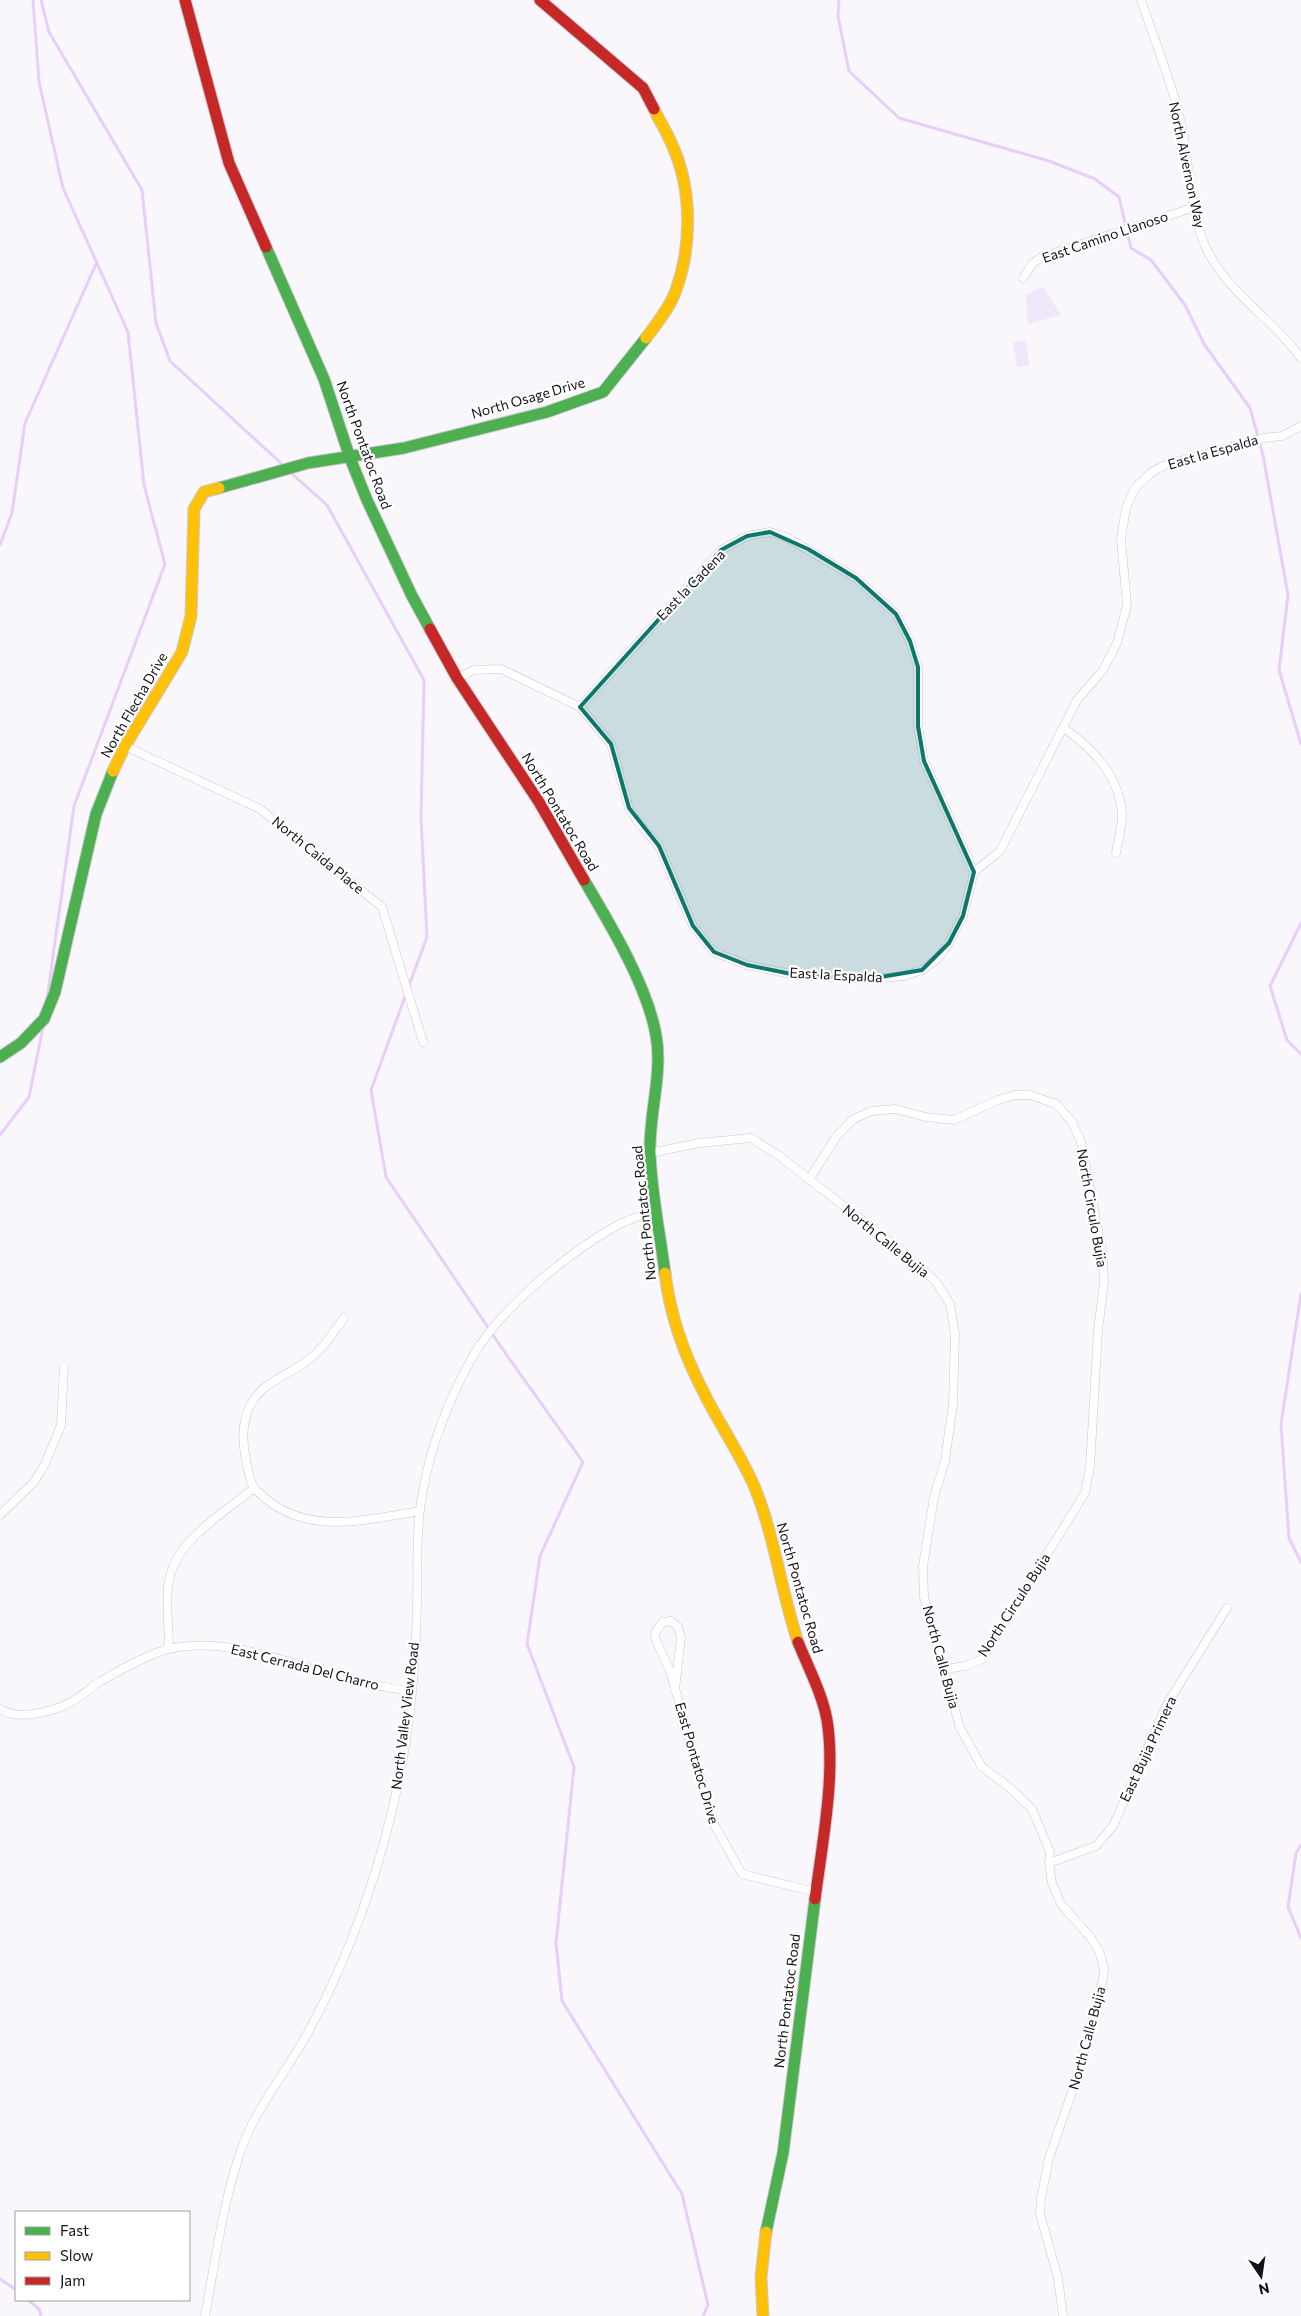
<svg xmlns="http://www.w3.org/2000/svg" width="1301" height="2316" font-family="Commissioner,sans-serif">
<rect width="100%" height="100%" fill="#f9f6fc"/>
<path fill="#f1e7fa" d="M1043 287 1061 315 1028 324 1026 295Z
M1026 340 1029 365 1017 367 1013 342Z"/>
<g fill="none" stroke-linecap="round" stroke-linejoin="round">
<path stroke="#e8cefa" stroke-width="3" d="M33 0 39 82 63 188 128 332 144 485 165 564 74 806 47 999
M41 0 49 32 142 190 156 323 170 361 284 466
M839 0 838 16 849 71 899 118 1049 161 1095 179 1119 197 1131 248 1151 260 1185 305 1204 344 1250 408 1263 455 1288 595 1279 670 1301 744
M290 472 327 505 424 680 421 818 427 937 408 988
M0 545 12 513 25 423 96 264
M1301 923 1270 986 1287 1040 1301 1054
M406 994 371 1090 386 1177 506 1354 583 1462 540 1556 527 1644 574 1767 556 1943 562 2001 682 2194 708 2305 703 2316
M0 1135 29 1097 43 1027
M1301 1294 1281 1424 1289 1538 1301 1562
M1301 1845 1296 1853 1288 1907 1301 1938
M0 2279 16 2290
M28 2300 39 2309 41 2316"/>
<g stroke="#cac8cd" stroke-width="9">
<path id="street" d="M1141 0C1154 39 1171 79 1180 119 1190 160 1189 213 1207 250 1229 294 1273 319 1301 358
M1023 278 1033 263 1042 257 1195 207
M457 678 474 670 501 669 580 707 611 744 629 808 637 821 659 846 693 926 714 952 747 965 796 975 869 979 904 976 922 970 937 959 949 943 963 916 974 872 1000 851 1077 700 1103 670 1117 643 1127 605 1121 539 1126 508 1135 488 1152 472 1165 465 1264 438 1282 436 1301 426
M580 707 721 550 747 536 770 532 786 537 856 578 896 614 910 641 918 667V726L924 761 974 872
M1064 728C1093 749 1120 776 1122 815 1122 827 1118 841 1116 853
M125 746 260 809 382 907 423 1042
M650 1153 699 1143 751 1138 778 1155 907 1255 936 1282 950 1304 955 1334 953 1404 945 1461 934 1497 923 1566 924 1597 960 1728 982 1767 1009 1787 1032 1809 1050 1852 1049 1863 1052 1883 1061 1904 1091 1938 1099 1951 1104 1968 1103 1979 1078 2075 1049 2158 1041 2199 1040 2214 1058 2278 1063 2316
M809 1180 836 1137 852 1120 871 1111 895 1109 926 1117 954 1120 998 1100 1015 1095H1030L1056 1104 1072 1122 1081 1142 1103 1256 1104 1282 1098 1331 1090 1467 1085 1493 982 1659 966 1666 945 1669
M344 1318C334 1331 324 1348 310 1359 290 1375 264 1380 251 1404 241 1422 242 1441 246 1460 248 1469 249 1481 255 1489 258 1492 263 1496 266 1499 311 1536 368 1519 420 1511
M0 1515 34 1482 45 1464 61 1425 64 1366
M169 1649C169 1629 166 1607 168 1587 173 1540 221 1516 254 1488
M675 1689 681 1638 678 1627 671 1621 663 1622 656 1631 655 1638 670 1671 714 1824 742 1874 816 1892
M0 1709C17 1720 45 1713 63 1706 77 1701 88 1689 101 1681 120 1670 148 1654 169 1649 231 1635 296 1667 355 1681 374 1685 393 1688 411 1692
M1049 1863 1096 1846 1113 1826 1167 1704 1227 1608
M205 2316C215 2263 222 2208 239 2156 254 2108 289 2070 312 2025 356 1942 386 1851 403 1759 412 1708 416 1655 417 1603 418 1572 416 1540 420 1509 427 1456 447 1402 473 1356 501 1308 568 1253 616 1226 629 1219 644 1215 657 1210"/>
</g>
<g stroke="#cac8cd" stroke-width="13">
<path id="fast" d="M266 247 324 379 350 458 367 500 412 596 430 629
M219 488 308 463 404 448 547 412 603 392 646 338
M584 880C610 924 647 985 656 1035 663 1073 649 1113 650 1152 651 1192 660 1233 665 1273
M0 1057 21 1043 44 1019 55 992 96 814 113 771
M766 2232 783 2153 815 1899"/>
</g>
<g stroke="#cac8cd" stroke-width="13">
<path id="slow" d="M646 338C656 325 671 306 676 290 692 246 692 190 673 147 668 134 660 122 654 109
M113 771 125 746 182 652 191 616 194 509 204 492 219 488
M665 1273C670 1316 685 1357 705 1395 721 1427 741 1455 755 1488 775 1538 781 1591 798 1642
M763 2316 761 2277 766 2232"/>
</g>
<g stroke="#cac8cd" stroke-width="13">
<path id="jam" d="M185 0 229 163 266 247
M540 0 643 88 654 109
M430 629 457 678 539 802 584 880
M798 1642C808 1667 822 1693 827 1720 836 1774 822 1845 815 1899"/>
</g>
<use href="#street" stroke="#fefeff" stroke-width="8"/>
<use href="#fast" stroke="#4caf50" stroke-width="11"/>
<use href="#slow" stroke="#ffc107" stroke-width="11"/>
<use href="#jam" stroke="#c62828" stroke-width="11"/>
</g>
<path fill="#0f766e" fill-opacity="0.2" stroke="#0f766e" stroke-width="4" stroke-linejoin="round" d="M770 532 808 549 856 578 896 614 910 641 918 667V726L924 761 974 872 963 916 949 943 922 970 869 979 796 975 747 965 714 952 693 926 659 846 629 808 611 744 580 707 721 550 747 536Z"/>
<g text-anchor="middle" stroke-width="4.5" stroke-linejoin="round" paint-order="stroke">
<g font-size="14" fill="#151217" stroke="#fff">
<text transform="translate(1187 165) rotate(78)" y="5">North Alvernon Way</text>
<text transform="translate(1105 237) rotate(-19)" y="5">East Camino Llanoso</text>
<text transform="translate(528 398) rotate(-16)" y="5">North Osage Drive</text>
<text transform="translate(364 445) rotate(70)" y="5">North Pontatoc Road</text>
<text transform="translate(1213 452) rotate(-16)" y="5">East la Espalda</text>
<text transform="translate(691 585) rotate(-46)" y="5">East la Cadena</text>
<text transform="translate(134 705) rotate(-60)" y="5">North Flecha Drive</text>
<text transform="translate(560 812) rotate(59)" y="5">North Pontatoc Road</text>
<text transform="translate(318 855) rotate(39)" y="5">North Caida Place</text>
<text transform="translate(836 975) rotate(3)" y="5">East la Espalda</text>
<text transform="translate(1092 1208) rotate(80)" y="5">North Circulo Bujia</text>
<text transform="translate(644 1213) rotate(-96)" y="5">North Pontatoc Road</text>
<text transform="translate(886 1241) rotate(39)" y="5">North Calle Bujia</text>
<text transform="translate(800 1588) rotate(74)" y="5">North Pontatoc Road</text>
<text transform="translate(1014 1605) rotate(-57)" y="5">North Circulo Bujia</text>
<text transform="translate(941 1657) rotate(75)" y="5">North Calle Bujia</text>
<text transform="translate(305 1667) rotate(14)" y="5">East Cerrada Del Charro</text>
<text transform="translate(405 1716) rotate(-83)" y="5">North Valley View Road</text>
<text transform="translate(1148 1749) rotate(-65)" y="5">East Bujia Primera</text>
<text transform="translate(697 1763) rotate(74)" y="5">East Pontatoc Drive</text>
<text transform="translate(787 2001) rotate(-83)" y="5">North Pontatoc Road</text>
<text transform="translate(1087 2038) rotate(-75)" y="5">North Calle Bujia</text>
</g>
</g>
<rect x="15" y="2211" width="175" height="90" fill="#ffffff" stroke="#a1a0a2"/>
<rect x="25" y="2227" width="25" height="8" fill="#4caf50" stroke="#a1a0a2"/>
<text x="60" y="2236" font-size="15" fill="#151217">Fast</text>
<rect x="25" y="2252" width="25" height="8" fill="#ffc107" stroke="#a1a0a2"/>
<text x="60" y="2261" font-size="15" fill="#151217">Slow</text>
<rect x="25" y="2277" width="25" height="8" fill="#c62828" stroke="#a1a0a2"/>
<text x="60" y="2286" font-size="15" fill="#151217">Jam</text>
<g transform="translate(1261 2276) rotate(167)" stroke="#ffffff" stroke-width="4" paint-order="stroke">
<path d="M0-4L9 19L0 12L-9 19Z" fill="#151217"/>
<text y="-8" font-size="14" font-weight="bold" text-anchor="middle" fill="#151217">N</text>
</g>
</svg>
